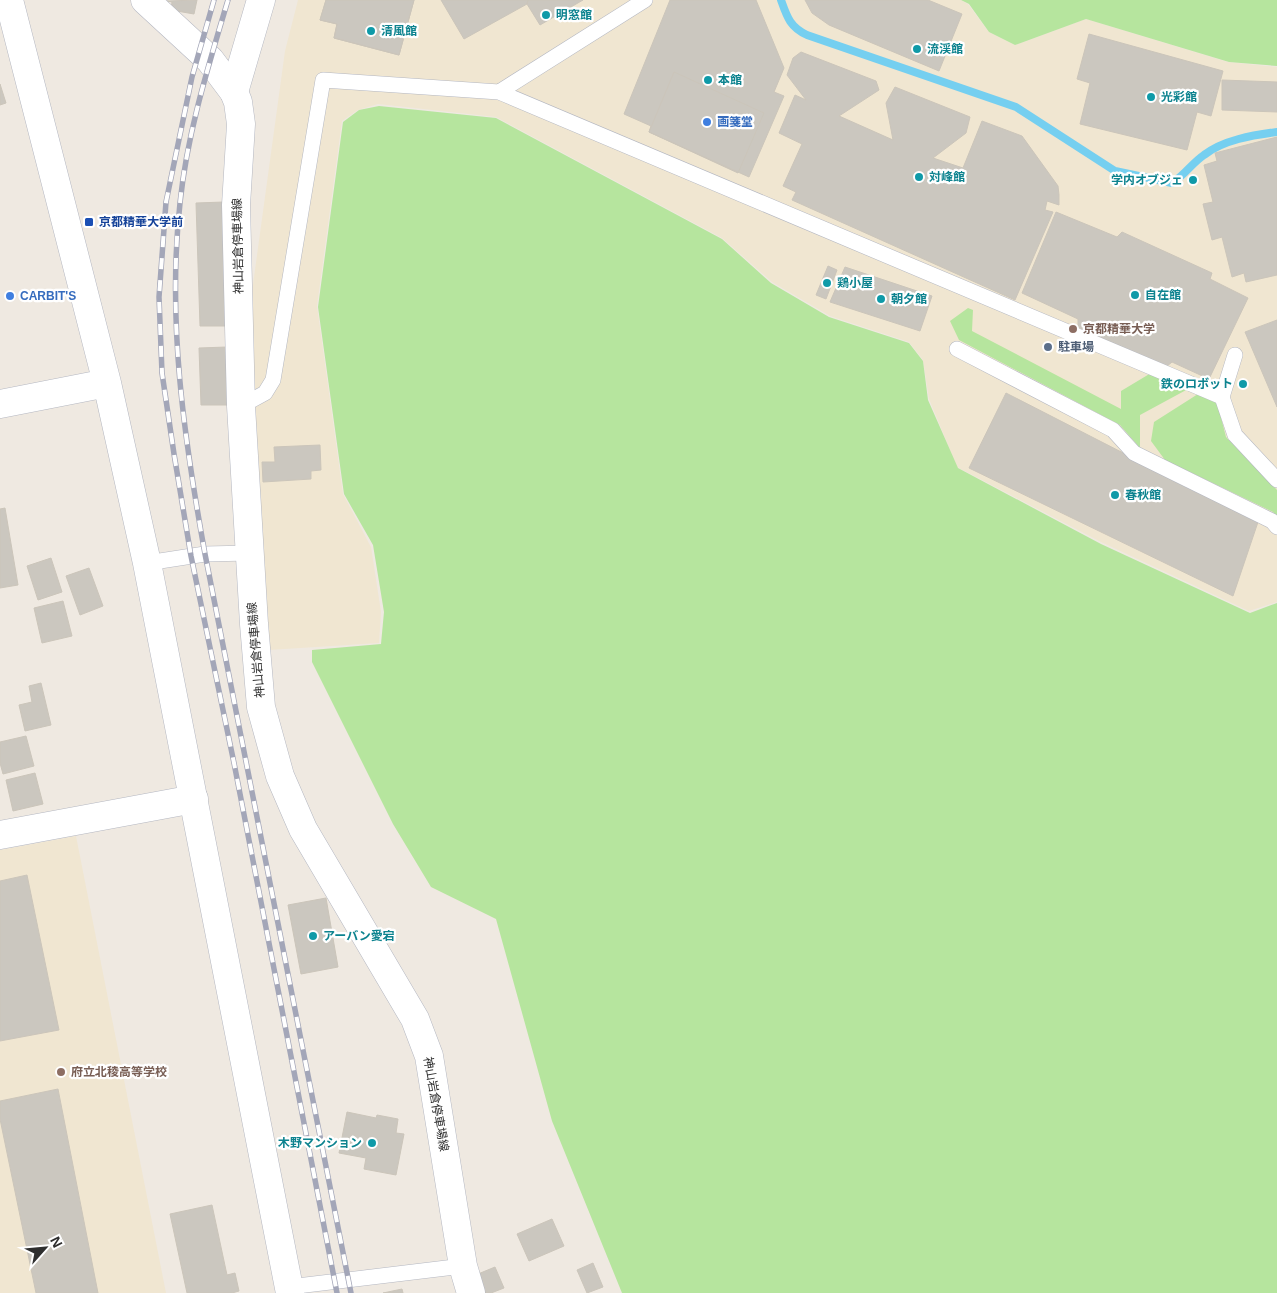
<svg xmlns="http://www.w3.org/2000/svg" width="1277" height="1293" font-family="Arial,'Noto Sans JP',sans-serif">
<rect width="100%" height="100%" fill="#efe9e1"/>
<path fill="#f0e6d1" d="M298 0H961L968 4 989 32 1015 45 1086 19 1228 62 1277 67V602L1249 611 1101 542 957 467 929 399 923 360 909 342 830 316 772 282 722 238 496 117 378 104 358 110 342 121 317 306 343 494 371 547 381 612 379 643 269 650 258 525 251 299 285 51Z
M76 836 166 1293H0V850Z"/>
<path fill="#b6e59e" d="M961 0H1277V66L1229 62 1086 19 1015 45 989 32 969 4Z
M379 106 496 118 722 239 771 283 829 317 909 343 923 361 928 400 958 468 1101 544 1250 613 1277 603V1293H622L552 1121 496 919 431 887 393 824 312 662V650L381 644 384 612 373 545 344 494 318 307 343 122 359 110Z
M968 308 973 310 972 331 1121 409V391L1151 373 1188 389 1140 415V448L1120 425 959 340 950 321Z
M1198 394 1217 402 1226 437 1277 490V517L1273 512 1165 460 1151 441 1154 422Z"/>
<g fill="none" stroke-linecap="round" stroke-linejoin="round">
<path stroke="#75cff0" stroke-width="8" d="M781 0C787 17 790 27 807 35L1016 107 1115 171 1172 183C1184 176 1192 163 1204 155 1223 140 1253 135 1277 132"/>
</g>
<path fill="#cbc7bf" stroke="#cbc5ba" d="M197 0 194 14 171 10 172 2 167 1Z
M326 0H414L399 55 334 38 337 24 320 20Z
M326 0H414L399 55 334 38 337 24 320 20Z
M441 0H528L527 4 464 39Z
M528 0H583L540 25 527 4Z
M670 0H756L784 68 774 92 784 96 749 177 649 132 651 126 624 114Z
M805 0H928L962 14 939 71 829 25 812 13Z
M1089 34 1223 71 1211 116 1197 112 1187 150 1080 124 1090 83 1077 79Z
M801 52 876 81 879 90 839 116 893 140 886 103 895 87 970 117 966 133 933 158 963 168 982 121 1022 136 1058 186 1059 195V205L1047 201 1045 210 1053 212 1015 300 792 200 796 192 783 186 802 144 779 133 795 95 806 100 787 75 793 58Z
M674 72 764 113 738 173 649 132Z
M1222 80 1277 82V112L1222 110Z
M0 84 6 103 0 105Z
M1277 137V275L1246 282 1244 273 1232 277 1222 237 1212 240 1203 204 1213 202 1204 165 1217 161 1215 153Z
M224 202 228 326H200L196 203Z
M1056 212 1117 237 1122 232 1212 273 1210 279 1248 298 1209 379 1172 362 1166 367 1078 327V319L1022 293Z
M828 266 837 270 826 299 816 295Z
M845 267 932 296 920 331 830 302Z
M1277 320V407L1245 332Z
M227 347 229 405H201L199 348Z
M1006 393 1258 522 1233 596 969 468Z
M320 445 321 470 311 471V479L263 482 262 462H275L274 447Z
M5 508 18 585 0 588V509Z
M51 558 62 592 38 600 27 566Z
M89 568 103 606 80 615 66 576Z
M63 601 72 636 42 643 34 608Z
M41 683 51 725 25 731 19 705 32 702 29 686Z
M26 736 34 766 3 774 0 763V742Z
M35 773 43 804 13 811 6 780Z
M27 875 59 1030 0 1041V881Z
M326 898 338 967 301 974 288 905Z
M58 1089 98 1293H36L0 1119V1101Z
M347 1112 376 1118 377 1115 398 1119 396 1133 404 1134 396 1175 364 1169 366 1158 339 1153Z
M212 1205 227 1275 235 1273 239 1291 232 1293H187L170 1214Z
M552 1219 564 1246 529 1261 517 1234Z
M593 1263 603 1287 587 1293 577 1270Z
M495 1267 504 1288 491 1293H485L478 1274Z
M402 1289 403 1293H383Z"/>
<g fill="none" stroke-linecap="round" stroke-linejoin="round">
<g stroke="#b4b7c1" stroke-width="16">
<path id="service" d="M499 92 645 0
M957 349 1113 430 1134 453 1272 521 1277 527
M1222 397 1235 435 1277 480
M241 406 265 393 273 380 323 80 499 92 1222 397 1235 355
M147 563 205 554 250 553
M289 1287 463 1266"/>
</g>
<g stroke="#b4b7c1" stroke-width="29">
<path id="minor" d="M234 92 261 0
M0 835 194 799"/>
</g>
<g stroke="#b4b7c1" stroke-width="29">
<path id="tertiary" d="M9 0 107 383 147 563 290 1293
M0 404 107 383"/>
</g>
<g stroke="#b4b7c1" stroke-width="29">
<path id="secondary" d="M145 0 210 60 234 92 238 102 241 124 236 205 241 406 254 624 261 707 280 776 303 829 415 1019 429 1056 463 1266 471 1293"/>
</g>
<use href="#service" stroke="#fff" stroke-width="15"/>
<use href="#minor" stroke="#fff" stroke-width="28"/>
<use href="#tertiary" stroke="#fff" stroke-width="28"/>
<use href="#secondary" stroke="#fff" stroke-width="28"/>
<g stroke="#a3a6b8" stroke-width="5.5">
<path id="rail" d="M214 0 192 77 166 202 159 297 162 373 174 454 191 556 234 763 337 1293
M228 0C208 67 187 134 180 203 167 321 184 438 205 554L351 1293"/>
</g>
<use href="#rail" stroke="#fff" stroke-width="4" stroke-dasharray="11" stroke-linecap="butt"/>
</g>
<g fill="#0f9aa8" stroke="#fff" stroke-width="2">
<circle cx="546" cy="15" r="5"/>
<circle cx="371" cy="31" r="5"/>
<circle cx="917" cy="49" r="5"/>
<circle cx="708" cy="80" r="5"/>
<circle cx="1151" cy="97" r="5"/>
<circle cx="919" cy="177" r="5"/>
<circle cx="1193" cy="180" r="5"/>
<circle cx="827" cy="283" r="5"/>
<circle cx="1135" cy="295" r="5"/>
<circle cx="881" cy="299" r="5"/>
<circle cx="1243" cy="384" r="5"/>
<circle cx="1115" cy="495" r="5"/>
<circle cx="313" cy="936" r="5"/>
<circle cx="372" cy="1143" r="5"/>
</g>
<g fill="#3f7fe0" stroke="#fff" stroke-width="2">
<circle cx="707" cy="122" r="5"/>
<circle cx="10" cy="296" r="5"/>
</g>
<rect fill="#1a4fb4" stroke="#fff" stroke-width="2" x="84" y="217" width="10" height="10" rx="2.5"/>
<g fill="#8d6e63" stroke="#fff" stroke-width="2">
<circle cx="1073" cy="329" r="5"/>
<circle cx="61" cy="1072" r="5"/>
</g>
<circle fill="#5c6f8a" stroke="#fff" stroke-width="2" cx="1048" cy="347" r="5"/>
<g text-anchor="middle" stroke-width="4.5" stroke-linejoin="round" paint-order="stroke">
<g font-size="12" font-weight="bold" fill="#0d838f" stroke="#fff" text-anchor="start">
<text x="556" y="19">明窓館</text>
<text x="381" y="35">清風館</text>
<text x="927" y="53">流渓館</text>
<text x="718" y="84">本館</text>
<text x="1161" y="101">光彩館</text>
<text x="929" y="181">対峰館</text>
<text x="1183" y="184" text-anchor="end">学内オブジェ</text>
<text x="837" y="287">鶏小屋</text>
<text x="1145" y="299">自在館</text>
<text x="891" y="303">朝夕館</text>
<text x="1233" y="388" text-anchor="end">鉄のロボット</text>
<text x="1125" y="499">春秋館</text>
<text x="323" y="940">アーバン愛宕</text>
<text x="362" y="1147" text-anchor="end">木野マンション</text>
</g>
<g font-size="12" font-weight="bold" fill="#366cbe" stroke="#fff" text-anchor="start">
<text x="717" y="126">画箋堂</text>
<text x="20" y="300">CARBIT'S</text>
</g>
<g font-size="12" font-weight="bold" fill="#164399" stroke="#fff" text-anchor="start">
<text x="99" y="226">京都精華大学前</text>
</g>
<g font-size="12" fill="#2e2e2e" stroke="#fff">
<text transform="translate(238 246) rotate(-91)" y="4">神山岩倉停車場線</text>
<text transform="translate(256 650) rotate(-95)" y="4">神山岩倉停車場線</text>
<text transform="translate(436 1104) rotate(80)" y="4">神山岩倉停車場線</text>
</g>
<g font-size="12" font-weight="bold" fill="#785e54" stroke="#fff" text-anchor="start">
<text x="1083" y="333">京都精華大学</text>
<text x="71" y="1076">府立北稜高等学校</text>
</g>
<g font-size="12" font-weight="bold" fill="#4e5e75" stroke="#fff" text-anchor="start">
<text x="1058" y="351">駐車場</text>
</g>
</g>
<g transform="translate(45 1248) rotate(63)" stroke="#ffffff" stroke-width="4" paint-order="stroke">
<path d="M0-4L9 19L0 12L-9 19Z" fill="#2e2e2e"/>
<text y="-8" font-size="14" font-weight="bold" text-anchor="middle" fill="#2e2e2e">N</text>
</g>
</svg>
